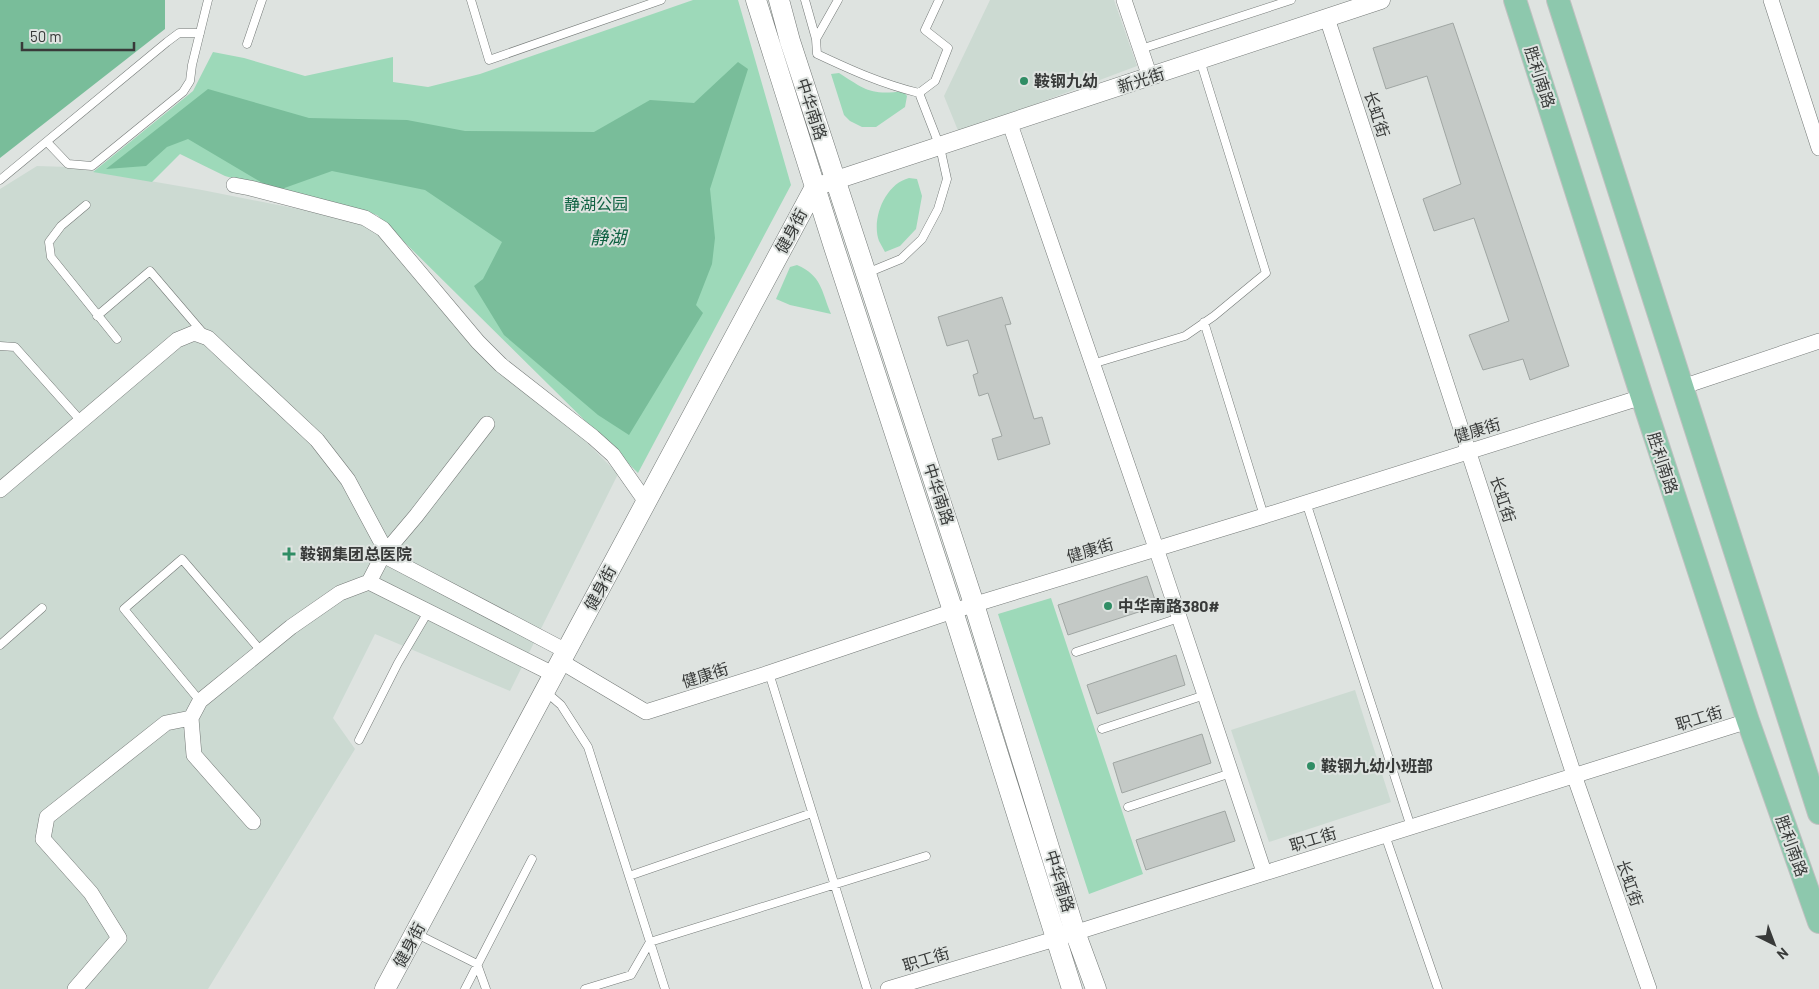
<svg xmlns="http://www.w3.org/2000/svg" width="1819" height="989" font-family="Barlow,'Noto Sans SC',sans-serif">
<rect width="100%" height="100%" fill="#dee3e0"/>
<path fill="#ccdad2" d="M990 0H1114L1137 66 959 133 944 96Z
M37 166 69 167 202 190 369 223 618 474 510 691 375 634 333 718 355 749 208 989H0V189Z
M1355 690 1391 802 1269 842 1231 730Z"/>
<path fill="#9dd9b9" d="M693 0H738L791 185 638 473 377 215 297 197 225 176 180 154 152 182 93 172 193 91 213 52 244 58 305 76 393 57V82L428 87 480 74Z
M839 73C864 89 871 96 903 91L907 96 905 107 876 127H862L850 121 844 115 831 74Z
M909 178 917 179 922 196 916 229 900 246 885 252C883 248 881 245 879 241 871 219 885 184 909 178Z
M797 265C822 276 821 290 831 314L790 305 776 299 790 267Z
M1051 598 1143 874 1089 894 998 614Z"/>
<path fill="#79bd9a" d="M0 0H165V29L0 158Z
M738 62 748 69 710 189 715 238 712 264 696 305 703 313 629 435 598 415 504 335 474 286 483 279 502 242 425 190 332 171 276 191 188 139 167 147 146 166 106 169 208 89 309 118 407 120 465 131 594 132 650 100 694 103Z"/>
<path fill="#c4c9c6" stroke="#a0a6a3" d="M1453 23 1569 366 1530 380 1523 359 1483 370 1469 335 1509 321 1474 218 1434 231 1423 199 1461 184 1427 76 1386 89 1373 48Z
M1002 297 1011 324 1005 325 1034 419 1042 417 1050 444 998 460 992 439 1002 436 988 393 979 396 973 375 978 373 968 340 947 346 938 317Z
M1147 576 1157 606 1068 635 1058 605Z
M1176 655 1185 685 1097 714 1087 685Z
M1202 734 1211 763 1122 793 1113 763Z
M1225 811 1235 841 1146 870 1136 840Z"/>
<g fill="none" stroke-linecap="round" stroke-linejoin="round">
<g stroke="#747977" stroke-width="9">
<path id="service" d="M471 0 489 60 661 0
M805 0 816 39
M838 0 816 39 817 54C851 70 882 84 919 93L940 147 947 179 938 209 922 239 901 259 867 273
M247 44 262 0
M1141 49 1291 0
M919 93 935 81 948 48 925 30 939 0
M47 142 68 164 92 166 183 92 190 81 192 65 208 0
M0 180 167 42 179 33H200
M86 205 61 226 49 242 51 257 117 339
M97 316 150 271 203 333
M1204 322 1264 516
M0 346 15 347 81 421
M1092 364 1185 336 1214 316 1266 273 1200 60
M1306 502 1411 827
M0 645 42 608
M1076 652 1179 618
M769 673 867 989
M545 691 561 705 588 747 665 989
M200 701 124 609 182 559 261 651
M1102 729 1205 695
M359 740 398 663 428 612
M1128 807 1231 773
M1385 835 1438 989
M629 876 812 813
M415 933 477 964 486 989
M465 989 532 859
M585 989 631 975 650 942 926 856"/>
</g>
<g stroke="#747977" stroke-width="16">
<path id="minor" d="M1124 0 1150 77
M1771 0 1819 148
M1327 18 1574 775 1649 989
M1010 124 1156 548 1264 872
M234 185 250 188 365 218 383 229 478 342 501 365 593 437 613 455 646 502
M1682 387 1819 341
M0 490 177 340 194 333 208 338 317 440 348 480 386 551
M383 555 566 651
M369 582 553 674
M560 661 646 712 769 673 953 611 1264 516 1642 397
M253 822 194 755 191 718 200 701 291 627 340 593 369 582 383 555 416 516 487 424
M75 989 119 938 91 893 43 839 47 817 166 723 191 718
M888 989 1055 939 1748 721"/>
</g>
<g stroke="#747977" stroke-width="19">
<path id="tertiary" d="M815 187 1381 0"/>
</g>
<g stroke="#747977" stroke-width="21">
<path id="secondary" d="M756 0 834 247 953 611 1072 989
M779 0 790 41 974 604 1075 932 1096 989
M385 989 815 187"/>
</g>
<g stroke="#bfc0c0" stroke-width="24">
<path id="primary" d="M1515 0 1642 397 1748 721 1819 922
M1558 0 1819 813"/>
</g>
<use href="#service" stroke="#fff" stroke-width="8"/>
<use href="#minor" stroke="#fff" stroke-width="15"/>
<use href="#tertiary" stroke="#fff" stroke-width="18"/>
<use href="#secondary" stroke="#fff" stroke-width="20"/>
<use href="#primary" stroke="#8dc8ad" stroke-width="22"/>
</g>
<g fill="#308d65" stroke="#dee3e0" stroke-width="2">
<circle cx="1024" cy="81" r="5"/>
<path d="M286.5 546.5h5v5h5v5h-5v5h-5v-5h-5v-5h5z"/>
<circle cx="1108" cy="606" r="5"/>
<circle cx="1311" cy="766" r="5"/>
</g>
<g text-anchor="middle" stroke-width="4" stroke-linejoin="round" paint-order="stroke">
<g font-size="16" fill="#383a39" stroke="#dee3e0">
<text transform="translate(1540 77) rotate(72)" y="6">胜利南路</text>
<text transform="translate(1141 80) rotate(-18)" y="6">新光街</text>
<text transform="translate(812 109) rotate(72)" y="6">中华南路</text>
<text transform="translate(1377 114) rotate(72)" y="6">长虹街</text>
<text transform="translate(791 231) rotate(-62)" y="6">健身街</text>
<text transform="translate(1477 430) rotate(-17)" y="6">健康街</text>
<text transform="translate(1663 463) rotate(72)" y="6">胜利南路</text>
<text transform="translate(939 494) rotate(72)" y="6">中华南路</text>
<text transform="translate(1503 499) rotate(72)" y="6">长虹街</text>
<text transform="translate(1090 550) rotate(-17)" y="6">健康街</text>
<text transform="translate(600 588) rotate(-62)" y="6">健身街</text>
<text transform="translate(705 675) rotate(-18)" y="6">健康街</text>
<text transform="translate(1699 718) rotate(-17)" y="6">职工街</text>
<text transform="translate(1313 839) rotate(-17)" y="6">职工街</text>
<text transform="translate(1792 846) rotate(70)" y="6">胜利南路</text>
<text transform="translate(1060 881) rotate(73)" y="6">中华南路</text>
<text transform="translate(1630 883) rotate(71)" y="6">长虹街</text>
<text transform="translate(409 945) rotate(-62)" y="6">健身街</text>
<text transform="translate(926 959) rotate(-17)" y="6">职工街</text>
</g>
<g font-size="16" font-weight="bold" fill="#383a39" stroke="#dee3e0" text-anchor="start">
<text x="1034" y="87">鞍钢九幼</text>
<text x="300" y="560">鞍钢集团总医院</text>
<text x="1118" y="612">中华南路380#</text>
<text x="1321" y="772">鞍钢九幼小班部</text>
</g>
<g font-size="16" fill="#0f6242" stroke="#dee3e0">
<text x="596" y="210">静湖公园</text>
</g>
<g font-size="18" font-style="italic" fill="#0d6141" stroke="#dee3e0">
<text x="608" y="244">静湖</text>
</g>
</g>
<g transform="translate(1774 944) rotate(138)" stroke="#dee3e0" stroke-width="4" paint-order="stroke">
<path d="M0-4L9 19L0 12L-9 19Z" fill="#383a39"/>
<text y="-8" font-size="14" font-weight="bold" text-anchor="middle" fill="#383a39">N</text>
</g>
<path d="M22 42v8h112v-8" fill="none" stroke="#383a39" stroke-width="2.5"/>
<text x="30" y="42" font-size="15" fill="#383a39" stroke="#dee3e0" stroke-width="4" paint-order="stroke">50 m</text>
</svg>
